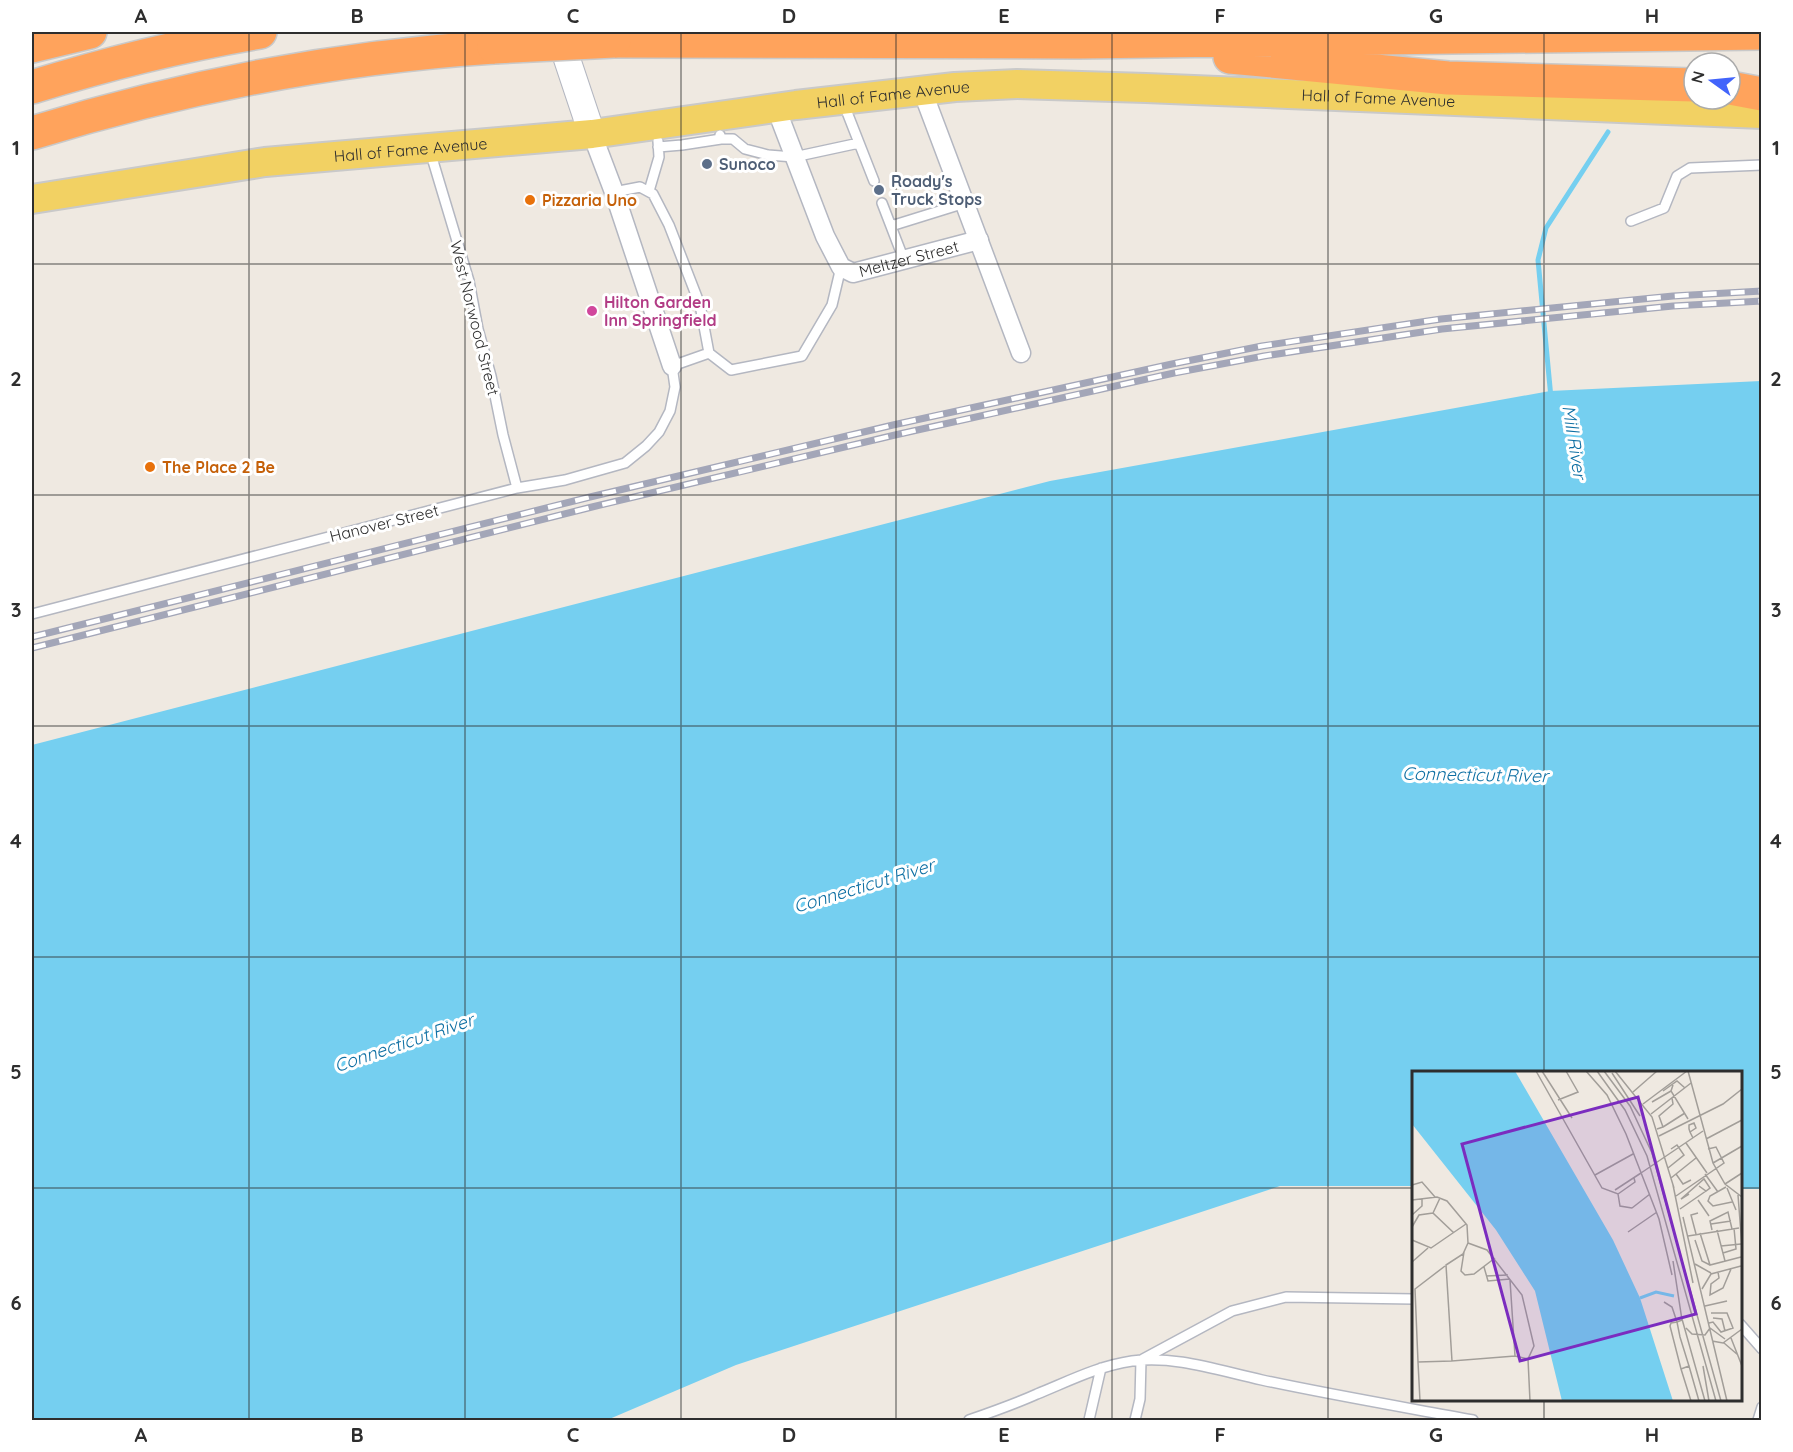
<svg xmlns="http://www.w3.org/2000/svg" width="1793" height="1452" font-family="Quicksand,sans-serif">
<rect width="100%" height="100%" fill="#efe9e1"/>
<path fill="#75cff0" d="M1761 381V1189H1741L1740 1072H1414L1413 1186H1280L736 1365 607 1420H32V745L1050 481 1550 391Z"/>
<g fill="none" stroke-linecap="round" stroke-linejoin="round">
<path stroke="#75cff0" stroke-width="5" d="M1551 398 1538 260 1546 228 1608 132"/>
<g stroke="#b4b7c1" stroke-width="12">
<path id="service" d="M843 102 874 181
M721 139H733L745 149 768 155 794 157 859 143
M658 147 682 145 721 139 720 135
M430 151 469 281 478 329 491 376 503 435 517 488
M649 191 659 157 658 141
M882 203 904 260
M1631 221 1664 208 1677 176 1690 168 1762 165
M891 226 965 203
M709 353 731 370 802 356 832 305 841 267
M32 614 517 488 565 480 625 463 646 446 659 432 670 411 675 387 672 366 709 353 700 305 669 225 653 194 640 187 614 192
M1740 1324 1762 1349
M1143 1359 1232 1311 1286 1297 1414 1299
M969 1420C992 1412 1015 1404 1037 1394 1069 1381 1098 1366 1132 1361 1175 1355 1220 1371 1262 1380 1332 1395 1403 1407 1473 1420
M1089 1420 1101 1368
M1135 1420 1140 1399 1141 1360
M1758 1420 1762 1407"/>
</g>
<g stroke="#b4b7c1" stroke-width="21">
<g id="minor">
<path d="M922 90 1021 353"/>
<path id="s1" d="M776 108 825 236 841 267 853 273 979 240"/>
<path d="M592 134 614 192 672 366"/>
</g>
</g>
<g stroke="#b4b7c1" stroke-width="28">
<path id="secondary" d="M558 32 592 134"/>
</g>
<g stroke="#c9c9c9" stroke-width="32">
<g id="primary">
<path id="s2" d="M32 199 265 162 592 134 796 105 955 87 1017 84 1146 88 1762 114"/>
</g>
</g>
<g stroke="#c9c9c9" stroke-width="36">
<path id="motorway" d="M614 41 1079 42 1762 33
M32 46 90 32
M1230 57 1448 78 1694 85
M32 87C106 64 183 45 260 32
M1730 88 1762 94
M32 133C182 87 337 57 494 47"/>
</g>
<use href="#service" stroke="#fff" stroke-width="9"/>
<use href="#minor" stroke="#fff" stroke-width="18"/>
<use href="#secondary" stroke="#fff" stroke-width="26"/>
<use href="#primary" stroke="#f2d163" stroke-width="28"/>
<use href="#motorway" stroke="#ffa35c" stroke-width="33"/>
<g stroke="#a3a6b8" stroke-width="7">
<path id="rail" d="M32 637 590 497 893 425 1172 364 1262 346 1441 319 1673 296 1762 291
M32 648 592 507 895 435 1174 373 1264 356 1442 329 1673 306 1762 301"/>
</g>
<use href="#rail" stroke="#fff" stroke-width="4.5" stroke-dasharray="14" stroke-linecap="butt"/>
<g stroke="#c9c9c9" stroke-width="36" stroke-linecap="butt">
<path id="motorway-bridge" d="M494 47 614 41"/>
</g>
<use href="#motorway-bridge" stroke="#ffa35c" stroke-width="33"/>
</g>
<path fill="none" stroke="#2e2e2e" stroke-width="1.5" stroke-opacity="0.55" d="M249 32V1420M465 32V1420M681 32V1420M896 32V1420M1112 32V1420M1328 32V1420M1544 32V1072M32 264H1762M32 495H1762M32 726H1762M32 957H1762M32 1188H1414M1740 1188H1762M1544 1400V1420"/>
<g fill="#5c6f8a" stroke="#fff" stroke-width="2">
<circle cx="707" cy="164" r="6"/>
<circle cx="879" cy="190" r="6"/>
</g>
<g fill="#e8710a" stroke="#fff" stroke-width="2">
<circle cx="530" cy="200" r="6"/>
<circle cx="150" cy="467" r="6"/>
</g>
<circle fill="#d1479c" stroke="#fff" stroke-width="2" cx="592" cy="311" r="6"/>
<g text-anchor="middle" stroke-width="6" stroke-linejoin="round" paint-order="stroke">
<g font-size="16" fill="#2e2e2e" stroke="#fff">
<text dy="6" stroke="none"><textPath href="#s2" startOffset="868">Hall of Fame Avenue</textPath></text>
<text dy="6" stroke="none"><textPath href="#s2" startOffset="1354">Hall of Fame Avenue</textPath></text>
<text dy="6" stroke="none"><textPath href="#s2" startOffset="382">Hall of Fame Avenue</textPath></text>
<text dy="6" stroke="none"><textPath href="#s1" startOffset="243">Meltzer Street</textPath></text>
<text transform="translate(475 318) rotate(76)" y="6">West Norwood Street</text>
<text transform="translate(384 523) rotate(-14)" y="6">Hanover Street</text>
</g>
<g font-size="16" font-weight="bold" fill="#4e5e75" stroke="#fff" text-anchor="start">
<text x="719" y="170">Sunoco</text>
<text x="891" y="187">Roady's<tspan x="891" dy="18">Truck Stops</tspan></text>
</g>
<g font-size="16" font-weight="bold" fill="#c56008" stroke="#fff" text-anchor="start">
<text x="542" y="206">Pizzaria Uno</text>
<text x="162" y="473">The Place 2 Be</text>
</g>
<g font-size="16" font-weight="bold" fill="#b23c85" stroke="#fff" text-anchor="start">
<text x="604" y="308">Hilton Garden<tspan x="604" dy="18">Inn Springfield</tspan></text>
</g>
<g font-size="18" font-style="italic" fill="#0d6fa3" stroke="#fff">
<text transform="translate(1574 442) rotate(81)" y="6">Mill River</text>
<text transform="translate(1475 775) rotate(1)" y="6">Connecticut River</text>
<text transform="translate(864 886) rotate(-17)" y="6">Connecticut River</text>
<text transform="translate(404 1043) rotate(-19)" y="6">Connecticut River</text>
</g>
</g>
<g transform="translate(1412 1071)">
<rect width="330" height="330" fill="#efe9e1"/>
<path d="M0 0H103L201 169 228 227 261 330H150L123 220 84 159 0 53Z" fill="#75cff0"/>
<path fill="none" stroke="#75cff0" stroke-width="3" d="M228 227 244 221 262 225"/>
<path fill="none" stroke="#a29e99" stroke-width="1.5" d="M124 0 190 117 206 123 223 111 222 107M130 0 160 47M174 0 195 24 214 63 247 148 260 204M185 0 213 39 235 85 304 330M192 0 218 35 240 82 309 330M203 0 240 46 262 117M276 0 301 92 313 113 330 126M200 2 228 45M261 14 259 20 276 48M251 20 265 10 273 17M221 21 245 0M146 29 166 21 154 0M240 31 259 20M231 33 275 0M239 43 279 12M251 56 273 42M245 58 251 56 247 45 261 33 260 27M278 61 284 57 282 52 277 54V58L278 61 281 67M247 65 311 33 330 18M294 68 330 49M274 72 295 102M301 92 330 75M256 97 272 84 265 74 259 78M229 102 291 60M264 103 271 113 279 109M293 103 306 121M183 104 221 83M259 107 284 87M313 113 330 102M0 114 10 111 23 126M261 114 281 212M314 116 298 125 296 130 301 135 320 131M315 117 324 139M203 119 229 102M206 123 208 135 220 137M277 123 269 128 292 108 298 117 294 120 287 115M326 124 330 176M264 125 312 92 304 76 296 78M28 127 21 142 42 162M0 129 25 126 35 130 55 154 56 172M286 129 297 145M220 137 238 123M268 138 294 120M0 144 10 135V128M271 146 315 330M299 153 319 150M0 156 7 144 21 142M300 159 298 150 316 141 320 158M305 159 313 190M216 161 245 141M288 162 298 194 329 186M284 163 279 144 286 142M276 165 327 157M0 169 19 177 54 153M283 169 290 190 298 194M309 175 329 173M52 181 49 200 53 204 62 203 83 187M311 182 324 178 322 157M261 190 270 249M0 191 16 177M283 193 299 202M33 195 3 218 5 267 6 291 40 290M72 196 76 210 98 208M306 201 307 207 299 213 298 224 311 217 319 198M74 205 96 204M98 209 103 285M290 218 299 203 329 195M252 231 260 236 265 251 268 266 277 295 269 298 258 255 259 252 265 251 270 249M293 235 315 230M301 247 310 248 313 260M270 248 293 330M297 252 301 251 309 261 321 257 315 242H299M274 257 280 263 293 264 298 257 313 268M319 267 330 295M300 270 311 272 330 258M312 272 326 284M116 288 103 285 40 290 34 194 51 183 56 172 75 179 110 224 122 275 116 288 118 330M6 291 8 330M277 295 287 330M291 295 297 330M269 298 279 330"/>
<path fill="#7b2cbf" fill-opacity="0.15" stroke="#7b2cbf" stroke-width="3" d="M226 26 284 243 108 290 50 73Z"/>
<rect width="330" height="330" fill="none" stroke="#2e2e2e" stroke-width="3"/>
</g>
<rect width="1793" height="1452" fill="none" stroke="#ffffff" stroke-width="66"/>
<g transform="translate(1712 81) rotate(285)"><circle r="28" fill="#ffffff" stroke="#ababab" stroke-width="1.5"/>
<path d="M0-4.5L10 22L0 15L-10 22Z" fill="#4264fb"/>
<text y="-9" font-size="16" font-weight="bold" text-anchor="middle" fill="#2e2e2e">N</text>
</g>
<rect x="33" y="33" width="1727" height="1386" fill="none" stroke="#2e2e2e" stroke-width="2"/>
<g font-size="20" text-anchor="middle" font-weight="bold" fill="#2e2e2e">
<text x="141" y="23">A</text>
<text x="357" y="23">B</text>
<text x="573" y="23">C</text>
<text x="789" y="23">D</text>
<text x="1004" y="23">E</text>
<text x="1220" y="23">F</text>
<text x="1436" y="23">G</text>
<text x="1652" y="23">H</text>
<text x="16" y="155">1</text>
<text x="1776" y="155">1</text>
<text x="16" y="386">2</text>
<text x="1776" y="386">2</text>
<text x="16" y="617">3</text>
<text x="1776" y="617">3</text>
<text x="16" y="848">4</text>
<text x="1776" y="848">4</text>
<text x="16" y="1079">5</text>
<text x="1776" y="1079">5</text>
<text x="16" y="1310">6</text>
<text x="1776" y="1310">6</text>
<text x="141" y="1442">A</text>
<text x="357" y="1442">B</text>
<text x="573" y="1442">C</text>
<text x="789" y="1442">D</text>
<text x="1004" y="1442">E</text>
<text x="1220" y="1442">F</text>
<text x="1436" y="1442">G</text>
<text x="1652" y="1442">H</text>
</g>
</svg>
